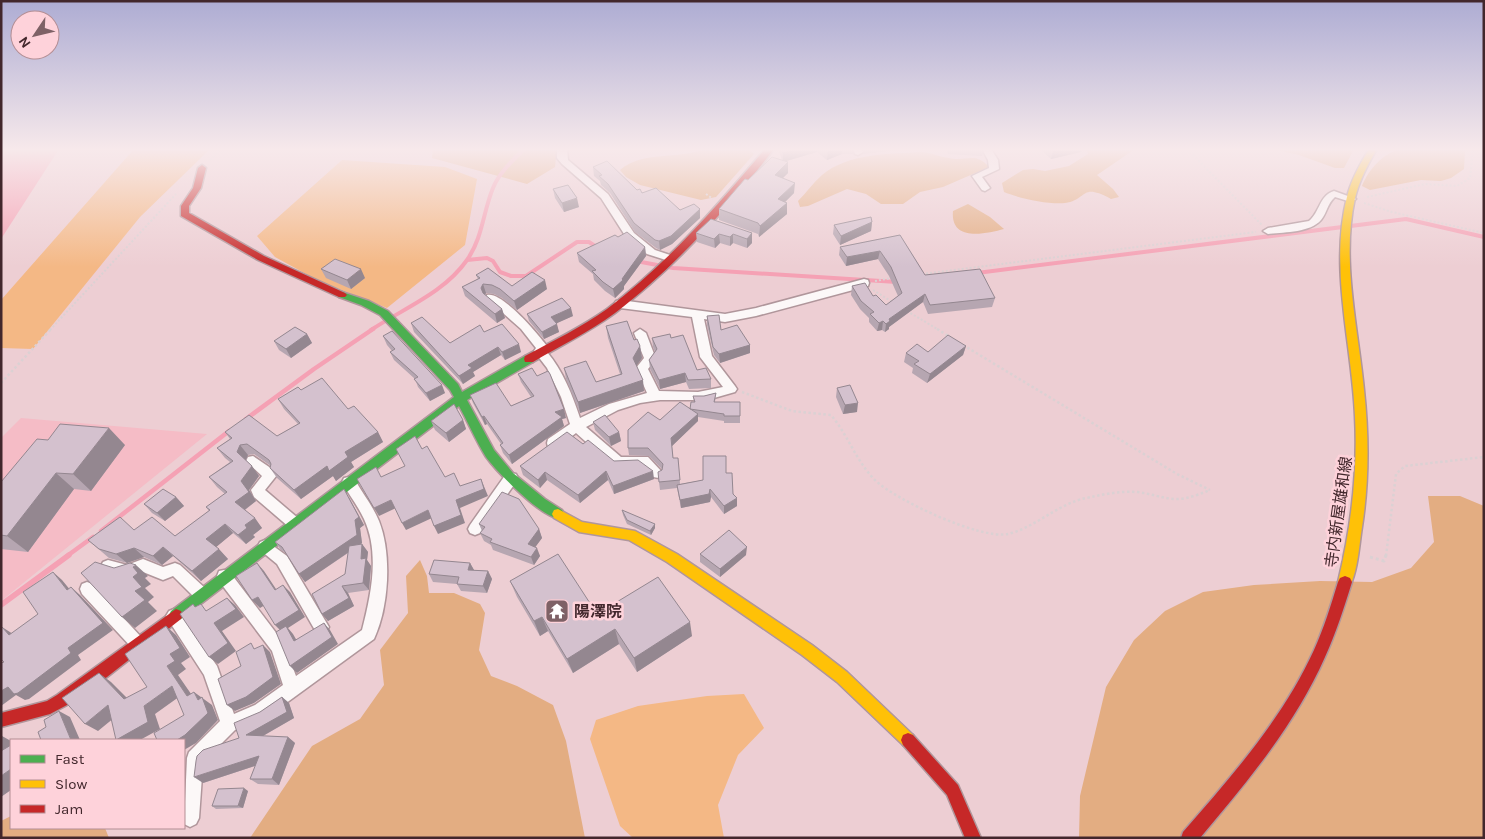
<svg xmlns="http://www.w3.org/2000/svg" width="1485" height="839" font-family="Karla,'Noto Sans JP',sans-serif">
<rect width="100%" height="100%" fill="#edced3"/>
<path fill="#f5bcc6" d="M21 418 207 434 1 601V438Z"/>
<path fill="#f4b885" d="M134 149H210L140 217 33 349 1 348V300Z
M342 160 445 167 477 179 465 245 387 308 319 281 275 257 257 236Z
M744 694 764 728 738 755 718 805 724 838H633L620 826 590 739 596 720 638 706 707 696Z"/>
<path fill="#e3ad82" d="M433 149H557L555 167 527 184 432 158Z
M705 149H748L754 154 716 197 701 200 640 185 626 177 620 170C644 150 677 160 705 149Z
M1086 149H1135L1097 175 1113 189 1119 197 1111 199C1080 182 1088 200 1065 203 1050 205 1018 198 1004 192L1002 183 1023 170 1033 169 1045 171 1069 166 1088 154Z
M1272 149H1354L1344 168H1335L1299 155Z
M1401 149H1464L1465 152 1464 169 1451 178 1441 181 1421 180 1370 190 1362 186C1369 169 1383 153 1401 149Z
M922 152C932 153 940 157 949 158 967 162 975 151 989 167L943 187 920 192 903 204H881L866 194 847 189 808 206 800 207 798 201C806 193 813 183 822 175 848 153 890 154 922 152Z
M968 204 990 217 1004 229C985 234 950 242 953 211Z
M1428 496H1460L1484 506V838H1079L1080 796 1106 687 1134 640 1165 611 1203 592 1254 585 1320 581 1372 582 1411 568 1434 542Z
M420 560 427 576 429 593H454L480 604 485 613 479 650 491 676 517 686 553 705 566 741 585 838H250L312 746 360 719 384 685 380 650 408 613 406 576Z
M11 816V828H105L109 838H1V821Z"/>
<path fill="#f5a1b4" d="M1 149H59L1 239Z"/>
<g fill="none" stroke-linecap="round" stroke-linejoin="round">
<path stroke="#f5a1b4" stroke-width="4" d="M467 260 487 258 493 261 500 272 511 276H526L577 242H589L598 248
M636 261 673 268 897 282
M977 273 1406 219 1484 237
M371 330C404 308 444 293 467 260 483 237 483 212 493 188 499 173 513 160 524 149"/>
<path stroke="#f5a1b4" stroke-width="4.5" d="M246 419 314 369 373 329
M101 531 229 431
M67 556 93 537"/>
<path stroke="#f5a1b4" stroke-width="5.5" d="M1 605 69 555"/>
<g stroke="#b0969b" stroke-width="3">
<path id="street" d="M557 149H567L568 160 608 194 634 233 655 250 673 256 674 258 673 260 669 261 647 254 626 237 601 198 562 164 557 158Z
M853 149H862L863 152 858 155 855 154Z
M982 149H991L998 160 999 169 982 177 990 188 985 191 982 190 972 176 989 168 988 160Z
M1334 191 1356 199 1351 202 1335 197C1327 204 1327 213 1321 220 1310 233 1283 232 1268 234L1263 231 1268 228 1309 221C1320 212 1319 196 1334 191Z
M864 279 868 280 869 283 868 286 756 316 725 322 704 319 712 356 735 386 737 389 735 392 707 400H660L640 403 618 410 586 427 621 457H648L663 473 661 477C652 480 646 472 640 466H613L576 433 558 447H548L547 443 548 439 570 424 561 397 547 368 534 351 536 348 521 329 486 298 487 295C502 291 538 334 547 346L549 349 547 352C563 371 572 394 580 418L609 404 647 393 636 368 644 358 634 333 640 329 646 333 656 359 648 369 659 391 698 392 723 387 700 357 692 317 620 308 616 307 614 304 616 301 620 300 725 314 756 308Z
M253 456 275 471 277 475 265 490 299 519 301 523 299 527 294 529 289 527 254 497 251 490 262 476 246 461 248 457Z
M511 473 516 474 518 478 516 482 480 533 475 535 470 533 468 529 470 525 506 474Z
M349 477 354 478C362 493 373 506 379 521 392 554 389 607 374 639L267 717 235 730 203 762 199 818 196 824 190 827 184 824 187 758 189 752 220 721 204 675 169 621 166 616 169 611 174 609 179 611 217 666 234 714 255 705 283 685 272 651 219 581 217 576 219 571 224 570 229 571 283 642 296 676 362 630C371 595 380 553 364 519 358 506 349 495 342 482L344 478Z
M265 540 287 556 326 622 329 627 326 632 321 634 316 632 277 564 260 550 258 546 260 542Z
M143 559 163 567 175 563 180 565 206 589 208 594 206 599 201 601 196 599 173 576 163 580 143 572 127 577 103 570 101 566 103 562 108 560 127 565Z
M87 582 92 584 143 639 146 644 143 649 138 651 133 649 82 594 80 589 82 584Z"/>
</g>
<g stroke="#b0969b" stroke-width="3">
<path id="fast" d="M342 292 369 301 388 311 458 384 462 392 525 356H533L534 359 533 362 467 400 494 450 513 473 545 499 562 510 564 514 562 518C546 523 496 471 486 457 476 441 468 422 459 406L181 619 176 621 171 619 169 615 171 611 454 397 450 390 380 315 361 305 339 297 337 295 339 293Z"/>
</g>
<g stroke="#b0969b" stroke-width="3">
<path id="slow" d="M1369 149H1377C1368 164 1359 181 1355 198 1341 261 1358 327 1364 390 1369 436 1369 482 1362 527 1359 546 1358 569 1350 586L1345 588 1340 586 1338 582C1351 528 1358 472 1355 416 1352 344 1329 269 1347 197 1351 180 1360 164 1369 149Z
M558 509 582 522 635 531 677 554 812 645 847 672 913 735 915 740 913 745 908 747 903 745 837 682 802 655 667 562 629 540 579 532 554 518 552 514 554 510Z"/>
</g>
<g stroke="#b0969b" stroke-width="3">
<path id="jam" d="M765 149H774C729 207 673 269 615 313 589 332 560 346 533 362H525L524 359 525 356C553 341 582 327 607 309 667 264 717 206 765 149Z
M202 165 206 168 201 188 189 206V213L264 256 345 293 347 295 345 297H339L258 260 181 216V206L193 188 198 168Z
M1345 576 1350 578 1352 582C1344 608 1336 633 1325 657 1295 725 1247 782 1200 838H1181L1183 832C1232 776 1283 718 1314 650 1324 628 1331 605 1338 582L1340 578Z
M176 609 181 611 183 615 181 619 107 677 67 705 50 714 1 727V713L47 701 57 695Z
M908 733 913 735 958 785 981 838H965L947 795 903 745 901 740 903 735Z"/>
</g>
<path stroke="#dbd1d3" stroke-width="2" stroke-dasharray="2 2" stroke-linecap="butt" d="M1187 149 1262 225
M210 160 222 149
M706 194 713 199
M1367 197 1425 184 1457 186 1470 178 1473 149
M1364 203 1392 212 1484 233
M922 274 1256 232
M875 281 892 278
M873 290 894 303
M907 311 939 330
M50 330 176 194"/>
<path stroke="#dbd1d3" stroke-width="2.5" stroke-dasharray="2.5 2.5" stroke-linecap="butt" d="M937 329 950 337
M963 345 1177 474 1210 490
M1 383 51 329
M742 392 792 411 831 415C848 435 857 463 876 481 896 500 981 540 1008 534 1037 527 1059 502 1091 497 1105 494 1121 491 1136 492 1150 493 1163 499 1177 499 1188 499 1200 494 1210 490
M1386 556 1396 474 1405 466 1484 457"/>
<path stroke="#dbd1d3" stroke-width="3" stroke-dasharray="3 3" stroke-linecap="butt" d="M1370 557 1384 561 1386 555"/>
<use href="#street" fill="#fcf8f8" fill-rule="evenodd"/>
<use href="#fast" fill="#4caf50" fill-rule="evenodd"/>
<use href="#slow" fill="#ffc107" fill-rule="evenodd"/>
<use href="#jam" fill="#c62828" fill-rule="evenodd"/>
</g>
<path fill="#b6a6b1" d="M779 149H854L853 154H842L827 160 817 152 786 161 788 173 782 178 794 193 785 202 787 203V214L759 237 758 234 719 220V209L748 180 782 160 779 151Z
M864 149H896V150L863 154Z
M947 149H984L982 156 948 154Z
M1040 149H1082L1081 152 1051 159Z
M593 167 637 190 680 210 700 209V218L672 244 660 250 656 248 635 232 610 193 601 185 600 181 594 176Z
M553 189 579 207 564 212 555 198Z
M872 222 871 231 840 245 833 234 834 225Z
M696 233H752V243L747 248 733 243 730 246 720 243 715 248 697 242Z
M900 235 925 275 995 298 992 307 928 314 923 302 889 327V329L885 332 882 330 877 331 869 322V318L860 309 851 295 852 286 873 296 886 305 898 296 889 276 878 259 846 266 839 255 840 247Z
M618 237 645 247 646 256 624 286V289L615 298 605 291 594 280 593 274 579 262 577 253Z
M321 269 365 278 351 289 326 278Z
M476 275 512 286 547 289 517 310 502 298 494 294 486 293 485 295 502 309 505 318 497 323 465 296 462 287 478 279Z
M527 314 573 316 556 323 559 332 544 339 529 321Z
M707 316 721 330 750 345V353L720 363 714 355 707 325Z
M411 323 450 343 484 332 521 352 505 360 501 355 473 372 475 376 463 384 414 332Z
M606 326 634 340 640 346 642 358 636 366 644 391 580 413 566 379 564 368 596 382 620 374 608 338Z
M307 334 312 343 291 358 279 350 274 341Z
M383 336 445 393 430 401 418 387 415 379 394 360 390 352 392 351 387 345Z
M652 338H671L697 370 711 379V388L689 389 686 382 660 389 650 369 649 360 655 352 653 347Z
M966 346 963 355 927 383 912 373 913 368 904 362 906 353 928 352Z
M518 374 566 418 562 419 564 426 512 464 503 453 500 445 501 444 487 424 485 425 473 403 470 395 511 406 531 397 521 382Z
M837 388 857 412 843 414 836 397Z
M301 390 348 409 378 432 383 442 351 462 354 467 336 481 333 476 301 499 277 478 270 468 271 466 254 454 248 455 246 460 259 476 249 490 256 501 245 510 262 528 253 535 255 537 246 544 233 533 216 547 228 559 201 581 173 556 162 565 144 557 127 563 109 558 88 540 134 530 175 536 209 511 206 507 225 494 217 487 209 477 230 462 225 458 217 448 230 439 225 432 277 436 298 424 284 409 278 399Z
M716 393 715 402H740V423H724V421L698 417V421L672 446 673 458H678L680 484 703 480 727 473 737 506 724 514 711 497 710 502 681 508 677 488 660 490 659 482 662 469 649 456 629 455 628 448 660 420 691 409 694 402 693 396H704Z
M463 420 466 429 449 442 435 430 431 421Z
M593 422 619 432 621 441 611 446 595 430Z
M583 444 614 461 654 479 614 494 608 480 580 503 547 480 540 488 523 475 520 466Z
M125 445 91 491 74 489 28 552 1 549V482Z
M176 497 184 506 165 521 152 513 144 504Z
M349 497 364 525 360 528 362 543 360 544H362L368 552 367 560 371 566 369 590 348 593 354 606 328 621 322 614 345 574 348 553 305 582 286 553 281 550 275 542Z
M622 510 655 528 651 535 627 524 623 515Z
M479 524 539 529 542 538 535 547 540 556 534 565 493 550 491 545 484 541 480 533 482 531Z
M700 554 746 555 720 577 700 562Z
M470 563 474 570 488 571 492 579 487 593 461 591 457 584 433 582 429 574Z
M510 581 597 614 692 636 637 672 619 644 573 673 548 631 540 636 517 597Z
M282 697 289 703 294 718 263 736 288 737 295 743 279 785 258 784 250 779 255 766 203 783 260 712Z
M248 791 243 808 216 809 212 806Z"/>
<path fill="#948790" d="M795 149H818L817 152 783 162V153Z
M830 149H842V154L827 160 828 150Z
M1062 149H1082L1081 152 1051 159 1053 151Z
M788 162V173L775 186V175Z
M795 183 794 193 777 210 778 199Z
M577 198 579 207 564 212 562 203Z
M787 203V214L759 237 760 226Z
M700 209V218L672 244 660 250 659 241Z
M872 222 871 231 840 245 841 236Z
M752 233V243L747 248V239Z
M719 234 720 243 715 248 714 239Z
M733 234V243L730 246V237Z
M645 247 646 256 624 286V289L615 298 613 289Z
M880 251 878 259 846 266 847 257Z
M361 269 365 278 351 289 347 280Z
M545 280 547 289 517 310 514 301Z
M483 284 486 293 484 297 481 288Z
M925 294 923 302 889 327V329L885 332 886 324 889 319Z
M571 308 573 316 553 325 551 317Z
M502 309 505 318 497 323 495 314Z
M883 321 882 330 877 331 879 323Z
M557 324 559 332 544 339 542 332Z
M307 334 312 343 291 358 286 349Z
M519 344 521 352 505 360 502 352Z
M750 345V353L720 363 719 354Z
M640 346 642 358 634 369 633 358Z
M966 346 963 355 927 383 930 374Z
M498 347 501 355 473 372 475 376 463 384 459 376 468 365Z
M685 373 686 382 660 389 659 380Z
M643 380 644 391 580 413 578 402Z
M442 385 445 393 430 401 426 393Z
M858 403 857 412 843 414 845 405Z
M564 409 566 418 562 419 564 426 512 464 509 455 555 412Z
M698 414V421L672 446 671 438Z
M484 416 487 424 485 425 482 417Z
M463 420 466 429 449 442 446 433Z
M109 428 125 445 91 491 73 474Z
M378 432 383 442 351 462 354 467 336 481 333 476 301 499 294 490 345 452Z
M619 432 621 441 611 446 609 437Z
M240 445 248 455 245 462 237 452Z
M252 466 259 476 249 490 256 501 243 511 235 502 241 481Z
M606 471 608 480 580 503 578 495Z
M653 471 654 479 614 494 613 486Z
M545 472 547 480 540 488 538 480Z
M56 473 74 489 28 552 7 536Z
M481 479 488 496 460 508 465 523 438 534 434 526 456 500Z
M344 489 364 525 360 528 362 543 305 582 299 574Z
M710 489 711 497 710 502 681 508 680 500Z
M176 497 184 506 165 521 157 513Z
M737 498V506L724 514V506Z
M391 500 396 508 379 516 374 508Z
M428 510 432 518 406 530 402 523Z
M255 518 262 528 253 535 255 537 246 544 238 535 245 525Z
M225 524 233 533 215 548 206 539Z
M655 524V528L651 535 650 531Z
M539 529 542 538 531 553 528 544Z
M362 544 368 552 367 560 371 566 369 590 363 583 361 559Z
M163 547 173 556 162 565 153 556Z
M747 547 746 555 720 577V569Z
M134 548 144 557 127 563 116 554Z
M537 548 540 556 534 565 531 557Z
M219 549 228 559 201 581 192 571Z
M257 563 264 571 282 598 275 590Z
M470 563 474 570H468Z
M136 565 148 576 145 578 151 584 145 588 154 597 148 602 157 611 135 628 122 617 135 591 133 577V567Z
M488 571 492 579 487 593 483 586Z
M53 572 62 580 76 597 67 590Z
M283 585 290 592 305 617 288 628 293 634 301 648 294 641 282 632 275 625Z
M342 586 348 593 354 606 328 621 322 614Z
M71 587 80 595 113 630 78 655 81 660 29 699 25 700 16 695 1 706V691L68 648Z
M258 597 265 605 260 608 252 600Z
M227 598 235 605 244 617 222 631 236 651 218 664 209 657 214 623Z
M542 617 548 631 540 636 534 621Z
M690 622 692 636 637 672 634 658Z
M324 623 330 630 338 644 297 673 290 666Z
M166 626 176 635 190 657 181 663 186 669 178 675 198 704 187 696 167 666 170 654Z
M2 627 13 634 9 635Z
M615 629 619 644 573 673 567 659Z
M263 645 270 652 281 684 254 703 235 711 227 705Z
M99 673 111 682 136 707 124 699Z
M172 686 183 694 155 714 160 729 140 740H116L144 706Z
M194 692 212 705 218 720 196 743 184 750V740H177L198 700Z
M282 697 289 703 294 718 254 741 246 735Z
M108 705 120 713 98 731 85 724Z
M59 711 70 717 80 740H71Z
M1 735 2 736 11 741V757L1 752Z
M288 737 295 743 279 785 272 779Z
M259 756 267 762 203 783 194 777Z
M11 769V790L1 797V776Z
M244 788 248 791 243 808 238 806Z"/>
<path fill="#d4c1ce" stroke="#948790" d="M782 149H795L783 153Z
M1051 149H1062L1053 151Z
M772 157 788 162 775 175 795 183 778 199 787 203 760 226 758 223 719 209 745 179 748 180Z
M607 161 637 190 640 189 642 193 656 188 680 210 694 204 700 209 671 236 659 241 655 240 634 223 608 184 599 176 602 175 593 167Z
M568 185 577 198 562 203 553 189Z
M871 217 872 222 841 236 834 225Z
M711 219 752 233 747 239 733 234 730 237 719 234 714 239 696 233Z
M627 232 645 247 622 279 623 280 613 289 603 282 592 271 596 270 577 253 615 235 618 237Z
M900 235 925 275 980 269 995 298 930 305 925 294 889 319 890 321 886 324 883 321 879 323 870 314 874 312 861 301 852 286 865 283 873 296 876 295 886 305 902 293 891 267 880 251 847 257 840 247Z
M335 259 361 269 347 280 321 269Z
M488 268 512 286 532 272 545 280 514 301 500 289 492 285 483 284 481 288 483 293 502 309 495 314 462 287 480 278 476 275Z
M562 298 571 308 551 317 557 324 542 332 527 314Z
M719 315 721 330 737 325 750 345 719 354 713 347 707 316Z
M422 317 450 343 480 325 484 332 502 324 519 344 502 352 498 347 468 365 472 368 459 376 411 323Z
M627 321 634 340 637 339 640 346 633 358 643 380 578 402 564 368 586 361 596 382 622 374 606 326Z
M295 327 307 334 286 349 274 341Z
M392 331 442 385 426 393 414 379 418 377 390 352 395 349 383 336Z
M670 334 671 338 683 335 697 370 706 368 711 379 688 380 685 373 659 380 649 360 657 349 652 338Z
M948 335 966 346 930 374 914 364 919 361 906 353 917 344 928 352Z
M532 368 537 376 548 371 550 374 564 409 555 412 562 417 509 455 500 445 503 443 484 416 482 417 470 395 496 383 511 406 534 396 518 374Z
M322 378 348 409 354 406 378 432 345 452 348 457 329 471 327 466 294 490 270 468 271 464 269 460 247 444 240 445 237 452 252 466 241 481 249 492 235 502 255 518 245 525 247 528 238 535 225 524 206 539 219 549 192 571 163 547 153 556 134 548 116 554 99 549 88 540 120 517 134 530 152 517 175 536 210 510 206 507 227 492 209 477 233 461 217 448 232 438 225 432 249 415 277 436 300 423 278 399 298 387 301 390Z
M850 385 858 403 845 405 837 388Z
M716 393 714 402H740V416H724V414L690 409 691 402H695L693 396H704Z
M680 402 698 414 671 438 673 458H678L680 480 659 482 658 472 662 470 663 464 648 448H628V430L648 412 660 420Z
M454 404 463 420 446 433 431 421Z
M605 415 619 432 609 437 593 422Z
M60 424 109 428 73 474 56 473 7 536 1 535V482L37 439 48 440Z
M567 432 583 444 588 440 614 461 638 460 653 471 613 486 606 471 578 495 545 472 538 480 520 466Z
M415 436 422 449 427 446 445 477 454 473 460 486 481 479 484 489 456 500 461 515 434 526 428 510 402 523 391 500 374 508 357 479 376 467 381 477 405 466 396 449Z
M703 456H726V473H732L733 494 737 498 724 506 710 489 709 494 680 500 677 485 703 480Z
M163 489 176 497 157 513 144 504Z
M344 489 359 517 355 520 357 535 299 574 282 547 275 542Z
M502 492 519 499 539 529 528 544 537 548 531 557 490 542 492 539 480 533 485 527 479 524Z
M622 510 655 524 650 531 627 520Z
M729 530 747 547 720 569 700 554Z
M362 544 361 559 366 558 363 583 342 586 349 598 322 614 312 594 345 574 349 546Z
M558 554 597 614 658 577 690 622 634 658 615 629 567 659 542 617 534 621 510 581Z
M434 560 470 563 468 570 488 571 483 586 457 584 459 577 429 574Z
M95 562 114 568 130 563 136 565 133 567 138 573 133 577 142 587 135 591 145 600 122 617 81 573Z
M257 563 275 590 283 585 299 610 275 625 258 597 252 600 236 576Z
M53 572 67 590 71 587 103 623 68 648 71 653 18 693 14 694 8 687 1 691V663L4 662 1 659V627H2L9 635 38 614 23 592Z
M227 598 236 609 214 623 228 643 209 657 180 614 193 604 195 607 201 604 206 611Z
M324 623 332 637 290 666 276 632 286 626 294 641Z
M166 626 180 648 170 654 175 661 167 666 187 696 194 692 198 700 202 697 208 713 185 735 177 740H157L154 733 184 715 172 686 144 706 148 722 116 740 108 705 85 724 62 698 99 673 124 699 147 687 125 654Z
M251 643 254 649 263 645 273 677 246 697 227 705 218 679 241 666 236 652Z
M282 697 287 712 246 735 288 737 272 779H250L259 756 194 777 196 761 197 756 203 750 239 738 234 723 260 712Z
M59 711 71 740H41L38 732 46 727 44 720Z
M11 745V769L1 776V751Z
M244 788 238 806H212L218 789Z"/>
<linearGradient id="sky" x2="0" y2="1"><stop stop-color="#adacd3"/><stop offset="0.56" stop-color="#f7e9eb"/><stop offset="1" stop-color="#f7e9eb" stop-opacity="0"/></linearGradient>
<rect width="1485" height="267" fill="url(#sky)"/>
<defs>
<g id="temple-square" transform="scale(1.25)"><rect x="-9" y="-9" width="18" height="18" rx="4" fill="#7e6166" stroke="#fed2da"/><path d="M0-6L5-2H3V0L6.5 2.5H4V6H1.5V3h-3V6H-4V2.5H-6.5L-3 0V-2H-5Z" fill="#fff"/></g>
</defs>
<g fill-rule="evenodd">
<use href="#temple-square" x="557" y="611"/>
</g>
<g text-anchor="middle" stroke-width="5" stroke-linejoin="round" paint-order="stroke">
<g font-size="16" fill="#42272c" stroke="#fed2da">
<text transform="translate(1338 512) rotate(-82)" y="6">寺内新屋雄和線</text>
</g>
<g font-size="16" font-weight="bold" fill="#42272c" stroke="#fed2da" text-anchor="start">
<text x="574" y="617">陽澤院</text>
</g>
</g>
<rect width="1485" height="839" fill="none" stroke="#42272c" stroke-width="5"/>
<rect x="10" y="739" width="175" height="90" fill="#fed2da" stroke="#b38e94"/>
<rect x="20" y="755" width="25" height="8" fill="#4caf50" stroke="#b38e94"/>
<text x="55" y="764" font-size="15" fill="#42272c">Fast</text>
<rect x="20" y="780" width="25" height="8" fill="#ffc107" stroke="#b38e94"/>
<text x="55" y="789" font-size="15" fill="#42272c">Slow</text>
<rect x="20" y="805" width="25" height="8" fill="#c62828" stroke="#b38e94"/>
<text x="55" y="814" font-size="15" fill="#42272c">Jam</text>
<g transform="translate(35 35) rotate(235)"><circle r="24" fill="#fed2da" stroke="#b38e94"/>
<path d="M0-4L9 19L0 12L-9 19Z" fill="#7e6166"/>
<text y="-8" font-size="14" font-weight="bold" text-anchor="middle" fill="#42272c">N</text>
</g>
</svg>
